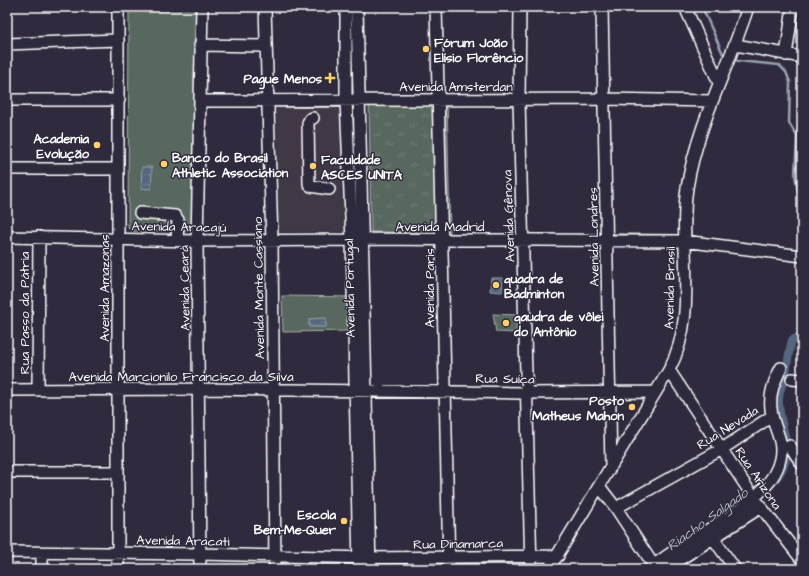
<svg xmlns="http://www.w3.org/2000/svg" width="809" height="576" font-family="'Architects Daughter',sans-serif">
<defs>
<pattern id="grass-tufts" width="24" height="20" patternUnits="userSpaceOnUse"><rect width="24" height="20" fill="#58675e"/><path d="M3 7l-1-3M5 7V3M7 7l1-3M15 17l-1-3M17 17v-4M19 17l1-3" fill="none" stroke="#717e76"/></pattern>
<pattern id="water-waves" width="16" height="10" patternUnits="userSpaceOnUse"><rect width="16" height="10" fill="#54667f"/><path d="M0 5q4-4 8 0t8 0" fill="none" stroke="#6e7d92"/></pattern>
</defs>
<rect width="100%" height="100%" fill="#2f2a3d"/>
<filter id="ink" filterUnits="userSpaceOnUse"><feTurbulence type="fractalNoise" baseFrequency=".025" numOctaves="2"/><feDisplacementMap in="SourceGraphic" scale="8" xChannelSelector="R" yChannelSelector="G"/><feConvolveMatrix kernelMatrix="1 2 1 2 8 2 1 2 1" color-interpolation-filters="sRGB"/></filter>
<g filter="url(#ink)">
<path fill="#413945" d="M348 99 349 232H278L276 101Z"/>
<path fill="url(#grass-tufts)" stroke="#acb3ae" d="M369 98H447L450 233 371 232Z"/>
<path fill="#58675e" stroke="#acb3ae" d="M129 7H200L197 231H132L128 228Z
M282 296 353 297V331L283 332Z
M493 314 517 315 516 333 496 332Z"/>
<path fill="url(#water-waves)" stroke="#98a3b2" d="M142 167H152L151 189 141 188Z
M491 278H503L502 292 490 291Z
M326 318V327H309V319Z"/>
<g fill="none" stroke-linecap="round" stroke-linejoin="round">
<path stroke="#98a3b2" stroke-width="2.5" d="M702 7 723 54 727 56
M733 58 738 61 779 65 786 72 790 82 789 123 797 136 795 175 798 193 802 204
M797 136 802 128"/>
<path stroke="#54667f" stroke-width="8" d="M773 483C799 452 781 437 779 404 778 394 781 388 784 380 788 367 788 353 792 340L802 335"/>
<g stroke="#fff" stroke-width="14">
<path id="minor" d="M265 7 272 241 275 569
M346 7V99L352 240 359 569
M357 7 370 569
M436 7C442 194 444 382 449 569
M520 7 519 100 531 569
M602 7 611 466
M685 7 719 83
M7 44 118 40
M200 45 265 46
M736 45 802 57
M786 55 793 7
M7 100H119
M200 101 605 99 712 101
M313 118 310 119 308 123 309 184 311 186 329 189
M7 169H117
M140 213 175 216 178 220 177 241
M7 237 197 241 352 240
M363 239 684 241 802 256
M669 370 754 498 802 560
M792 379 802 380
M7 390 199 389 526 393 655 392
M38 390 39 237
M790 446 802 464
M7 472H117
M599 486 616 508 656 569
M616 508 722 449 772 416
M713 538 735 569
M7 552 200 554 369 558 558 556
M42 553V569
M118 569V7
M200 569 197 241 202 7
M549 569 669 370C699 314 678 248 687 188 697 125 729 67 748 7
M650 569C683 538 771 506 780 459 784 441 775 431 772 415 768 397 773 384 781 368
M665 569 761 507"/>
</g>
<use href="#minor" stroke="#2f2a3d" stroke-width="11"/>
</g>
</g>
<g fill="#ffd166" stroke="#2f2a3d" stroke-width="1.5">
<circle cx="426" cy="49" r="4"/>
<path d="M328 72h4v4h4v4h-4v4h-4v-4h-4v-4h4z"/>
<circle cx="97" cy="145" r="4"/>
<circle cx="164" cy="164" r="4"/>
<circle cx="313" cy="166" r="4"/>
<circle cx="496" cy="285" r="4"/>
<circle cx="506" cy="323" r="4"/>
<circle cx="632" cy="407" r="4"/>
<circle cx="344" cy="521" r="4"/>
</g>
<g text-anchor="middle" stroke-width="3" stroke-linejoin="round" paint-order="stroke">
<g font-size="13" font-weight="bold" fill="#fff" stroke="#2f2a3d" text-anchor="start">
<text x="434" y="47">Fórum João<tspan x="434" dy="15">Elísio Florêncio</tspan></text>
<text x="322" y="83" text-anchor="end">Pague Menos</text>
<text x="89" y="143" text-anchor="end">Academia<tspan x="89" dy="15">Evolução</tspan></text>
<text x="172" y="162">Banco do Brasil<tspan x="172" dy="15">Athletic Association</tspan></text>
<text x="321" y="164">Faculdade<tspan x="321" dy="15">ASCES UNITA</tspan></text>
<text x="504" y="283">quadra de<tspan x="504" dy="15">Badminton</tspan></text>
<text x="514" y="321">qaudra de vôlei<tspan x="514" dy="15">do Antônio</tspan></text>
<text x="624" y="405" text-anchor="end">Posto<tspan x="624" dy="15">Matheus Mahon</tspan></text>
<text x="336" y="519" text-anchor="end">Escola<tspan x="336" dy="15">Bem-Me-Quer</tspan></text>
</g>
<g font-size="13" fill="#fff" stroke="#2f2a3d">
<text x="456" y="91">Avenida Amsterdan</text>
<text transform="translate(508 216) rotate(-92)" y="5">Avenida Gênova</text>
<text transform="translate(179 226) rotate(1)" y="5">Avenida Aracajú</text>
<text x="440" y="231">Avenida Madrid</text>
<text transform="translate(593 237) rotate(-91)" y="5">Avenida Londres</text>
<text transform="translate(104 288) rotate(-90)" y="5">Avenida Amazonas</text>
<text transform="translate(184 288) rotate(-91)" y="5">Avenida Ceará</text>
<text transform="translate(258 288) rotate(-91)" y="5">Avenida Monte Cassiano</text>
<text transform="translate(349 288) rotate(-91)" y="5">Avenida Portugal</text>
<text transform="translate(429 288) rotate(-90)" y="5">Avenida Paris</text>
<text transform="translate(669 288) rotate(-89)" y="5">Avenida Brasil</text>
<text transform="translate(24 313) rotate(-90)" y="5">Rua Passo da Pátria</text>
<text x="181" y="381">Avenida Marcionilo Francisco da Silva</text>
<text transform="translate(505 378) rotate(1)" y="5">Rua Suíça</text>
<text transform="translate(727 427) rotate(-32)" y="5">Rua Nevada</text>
<text transform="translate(759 478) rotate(56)" y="5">Rua Arizona</text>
<text transform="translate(183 540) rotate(1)" y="5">Avenida Aracati</text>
<text transform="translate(458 543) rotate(-1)" y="5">Rua Dinamarca</text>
</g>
<g font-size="14" font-style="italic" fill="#b2bac5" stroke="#2f2a3d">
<text transform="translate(707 519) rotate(-36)" y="5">Riacho Salgado</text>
</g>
</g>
<rect width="809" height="576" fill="none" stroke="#2f2a3d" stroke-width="24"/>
<rect x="12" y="12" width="785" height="552" fill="none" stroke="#fff" stroke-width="1.5" filter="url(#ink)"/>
</svg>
